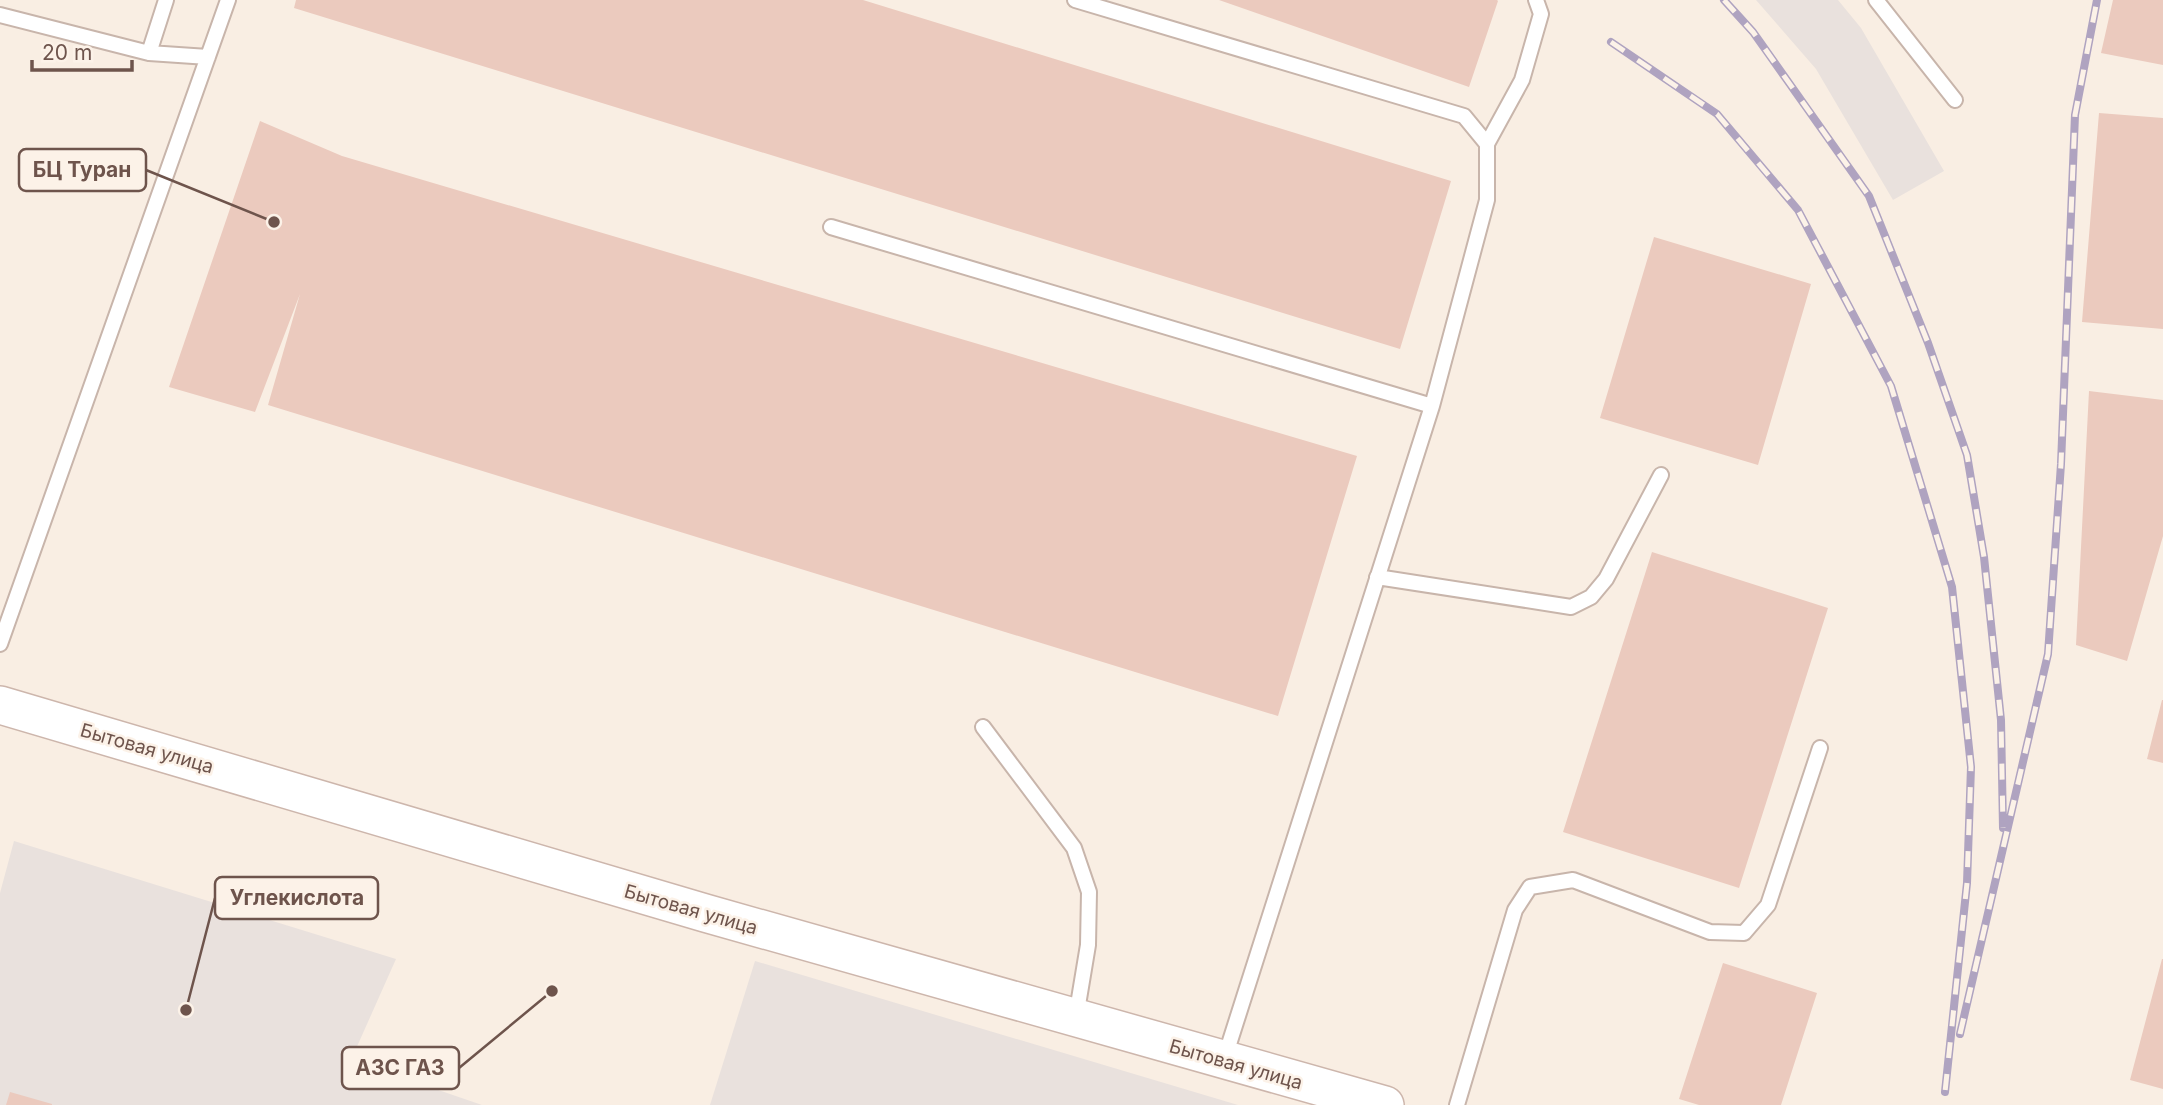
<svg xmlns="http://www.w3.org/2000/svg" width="2163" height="1105" font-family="Inter,sans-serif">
<rect width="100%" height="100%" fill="#f9eee3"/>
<path fill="#e9e1dd" d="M1756 0H1838L1861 28 1944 171 1893 200 1816 69Z
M14 841 396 959 351 1060 482 1105H0V893Z
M755 961 1238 1105H710Z"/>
<path fill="#ebcabe" d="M296 0H863L1451 181 1400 349 294 8Z
M1219 0H1497L1498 1 1469 87Z
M2113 0H2163V65L2101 53Z
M2099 113 2163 118V329L2082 322Z
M260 121 342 156 1357 456 1278 716 268 405 300 294 255 412 169 387Z
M1654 237 1811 284 1758 465 1600 418Z
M2089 391 2163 400V536L2127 661 2076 645Z
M1652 552 1828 608 1739 888 1563 832Z
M2162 700H2163V763L2147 759Z
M2162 959H2163V1089L2130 1080Z
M1723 963 1817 993 1781 1105H1699L1679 1099Z
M10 1092 52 1104V1105H6Z"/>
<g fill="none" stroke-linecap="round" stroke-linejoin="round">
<g stroke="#c8b5ab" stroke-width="18">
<path id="service" d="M1075 0 1464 116 1487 144V200L1432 406
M1876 0 1955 100
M0 15 149 53 208 57
M149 53 166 0
M1487 144 1522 80 1541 14 1536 0
M831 227 1432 406 1224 1060
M1377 577 1571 607 1591 597 1606 579 1661 475
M0 644 228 0
M983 727 1074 848 1089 892 1088 945 1076 1017
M1457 1105 1515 910 1530 887 1573 880 1710 932 1744 933 1768 905 1820 748"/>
</g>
<g stroke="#cdb6ac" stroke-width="40">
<path id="secondary" d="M0 705 705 913 1385 1105"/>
</g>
<use href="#service" stroke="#fff" stroke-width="14"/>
<use href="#secondary" stroke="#fff" stroke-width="37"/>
<g stroke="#afa3c0" stroke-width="8">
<path id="rail" d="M1724 0 1753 32 1869 196 1928 343 1967 455 1984 557 2001 720 2003 828
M1611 42 1717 114 1798 210 1891 386 1952 587 1971 767 1967 883 1945 1092
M1960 1034 2048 654 2061 464 2075 115 2097 0"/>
</g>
<use href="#rail" stroke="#fcf2e8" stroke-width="5" stroke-dasharray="16" stroke-linecap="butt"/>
</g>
<g text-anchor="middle" stroke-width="5" stroke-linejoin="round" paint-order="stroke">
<g font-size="19" fill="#6e544c" stroke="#fcf2e8">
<text transform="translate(147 748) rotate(16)" y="7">Бытовая улица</text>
<text transform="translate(691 909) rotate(16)" y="7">Бытовая улица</text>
<text transform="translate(1236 1064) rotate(16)" y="7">Бытовая улица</text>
</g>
</g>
<path fill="none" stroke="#6e544c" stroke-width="2.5" d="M274 222L146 170M186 1010L215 898M552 991L459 1068"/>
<g fill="#6e544c" stroke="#fcf2e8" stroke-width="2.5">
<circle cx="274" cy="222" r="7"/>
<circle cx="186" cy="1010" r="7"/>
<circle cx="552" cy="991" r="7"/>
</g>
<g fill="#fcf2e8" stroke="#6e544c" stroke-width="2.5">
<rect x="19" y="149" width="127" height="42" rx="7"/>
<rect x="215" y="877" width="163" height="42" rx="7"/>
<rect x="342" y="1047" width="117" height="42" rx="7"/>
</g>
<g font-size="21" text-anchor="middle" font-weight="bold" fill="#6e544c">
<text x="82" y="177">БЦ Туран</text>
<text x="297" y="905">Углекислота</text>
<text x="400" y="1075">АЗС ГАЗ</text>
</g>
<path d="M32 60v10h100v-10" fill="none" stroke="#6e544c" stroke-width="3.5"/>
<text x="42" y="60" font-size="21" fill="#6e544c" stroke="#fcf2e8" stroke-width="5" paint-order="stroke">20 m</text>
</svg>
